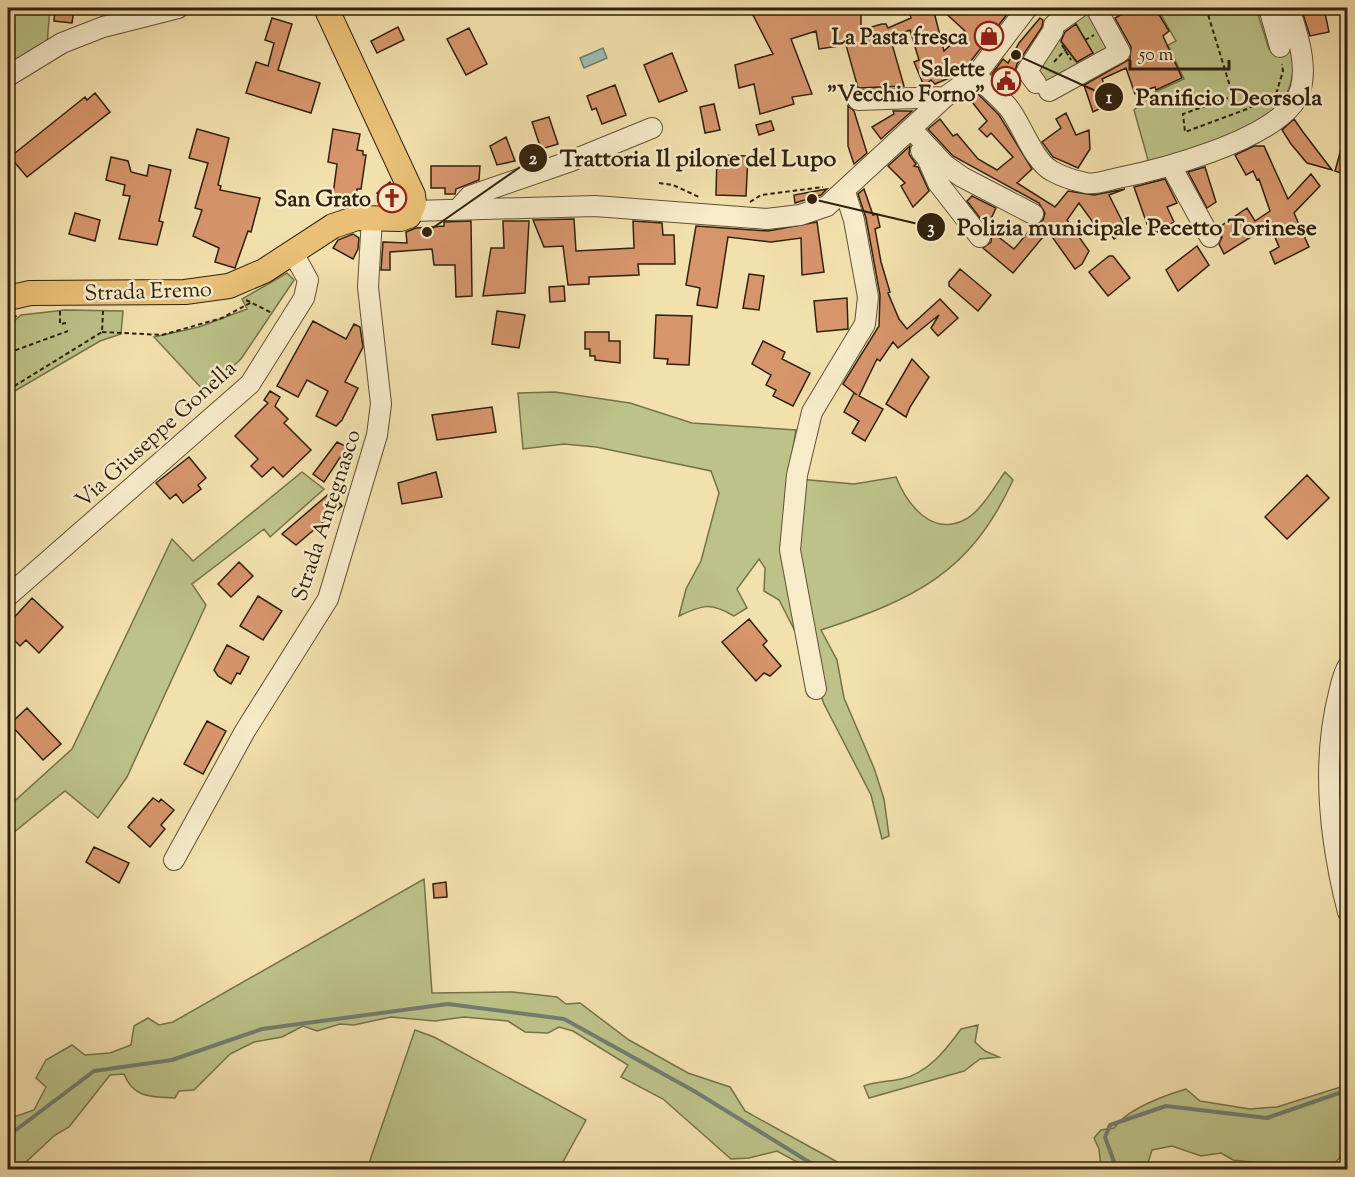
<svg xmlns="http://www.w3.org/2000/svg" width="1355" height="1177" font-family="'Sorts Mill Goudy',serif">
<rect width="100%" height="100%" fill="#f2e0ad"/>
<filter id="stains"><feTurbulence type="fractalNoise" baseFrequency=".00333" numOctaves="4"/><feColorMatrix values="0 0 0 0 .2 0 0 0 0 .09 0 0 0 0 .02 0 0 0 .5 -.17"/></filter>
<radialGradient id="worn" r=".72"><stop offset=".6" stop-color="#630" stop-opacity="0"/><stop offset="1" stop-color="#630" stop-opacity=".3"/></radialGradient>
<path fill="#bcc288" stroke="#76724a" stroke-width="1.5" d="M8 8H50L47 44 8 68Z
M1089 8 1116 51 1098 62 1072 18Z
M1157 8H1256L1269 49 1292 44C1297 76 1289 101 1265 123L1150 167 1134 110 1153 93 1184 79 1168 45 1176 41Z
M1055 26 1064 39 1061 42 1082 70 1050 86 1036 68Z
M287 273 294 280 241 359 205 392 154 337 199 327 247 309 242 299Z
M65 310 123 311 121 334 100 341 13 392 14 416 8 430V327L21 315Z
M555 392 630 403 692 423 796 430 788 478 854 484 896 477C907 504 932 538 966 519 981 511 995 486 1005 472L1013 480C970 574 914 599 821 630L837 660 844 698 874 768 884 799 889 836 882 839 871 795 824 704 799 639 779 600 764 591 765 568 759 559 737 589 747 608 734 616C710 602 702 605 679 616L686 589 701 561 719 493 711 471 596 447 564 444 523 449 518 393Z
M302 472 324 489 270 537 264 529 192 584 206 605 127 777 98 818 65 791 8 837V807L72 749 172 539 193 561Z
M424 879 432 993 513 992 557 997 566 1004 580 1003 629 1040 688 1073 730 1087 745 1111 850 1169H810L777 1151 749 1158 731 1159 663 1099 621 1077 628 1065 573 1031 559 1027 548 1033 525 1032 508 1021 464 1017 435 1021 391 1017 354 1025 340 1024 317 1031 303 1026 282 1037 254 1042 230 1054 194 1090 179 1091 175 1098C152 1097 133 1098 124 1074L110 1075 69 1127 55 1135 26 1162 36 1169H8V1119L34 1110 46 1087 36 1078 46 1060 72 1045 85 1055 110 1053 131 1045 134 1026 148 1018 159 1025 173 1022Z
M978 1025 975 1042 985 1051 999 1057 980 1059 964 1071 869 1098 864 1086C877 1081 888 1082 901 1079 927 1074 946 1050 961 1029Z
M415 1030 434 1037 586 1120 559 1169H367Z
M1347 1085V1148L1331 1169H1267V1164L1233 1160 1221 1153 1201 1156 1172 1146 1152 1150 1146 1169H1101L1099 1149 1094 1138 1101 1130 1114 1128C1128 1108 1163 1096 1186 1089L1200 1101 1250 1109 1277 1107Z"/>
<path fill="#9ebbb4" stroke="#727d71" stroke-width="1.5" d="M603 48 607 58 584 68 580 58Z"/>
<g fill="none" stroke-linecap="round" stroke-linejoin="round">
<path stroke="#727d71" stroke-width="4" d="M8 1136 94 1071 172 1060 262 1029 448 1004 564 1019 694 1091 822 1170
M1117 1170 1105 1137 1110 1125 1166 1106 1267 1118 1348 1090"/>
</g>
<path fill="#d7956c" stroke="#30210c" stroke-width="1.5" d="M55 8H74L72 23 54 21Z
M763 8H782L785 13 820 11V8H861V30L882 24H886L888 28 911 18 908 8H933L944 51 965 31 940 8H1012L967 66 954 76 935 84 931 80 924 86 914 62 919 60 910 30 890 37 904 86 858 88 846 45 819 49 816 31 791 39 812 94 792 97 794 104 760 114 754 84 739 88 735 65 773 54 753 15Z
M1133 8H1155L1169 31 1163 36 1182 78 1156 90 1155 87 1135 94 1126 68 1102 79 1112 103 1093 112 1084 85 1130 59 1131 47 1115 18Z
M1301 8H1324L1329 32 1310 36Z
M272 18 292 24 278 70 320 83 311 113 246 93 256 62 268 66 274 43 265 40Z
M1040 18 1043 20 1042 27 1017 64 1015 72 1018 80 1009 91 992 74 1003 59 1008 63 1019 43Z
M1076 24 1093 53 1077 62 1061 41 1065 32Z
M398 27 404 40 377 53 371 41Z
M469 28 487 64 466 75 447 39Z
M672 53 687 91 659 102 644 65Z
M615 85 626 115 602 124 596 108 592 110 587 96Z
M976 92 999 115 1032 169 1017 183 1055 207 1068 191 1094 195 1125 189 1109 195 1127 231 1114 239 1105 224 1100 232 1079 203 1067 220 1089 251 1082 264 1075 269 1048 231 1013 273 983 248 991 242 992 232 1014 249 1033 226 1043 220 1045 213 1039 203 953 156 928 129 940 119 953 136 957 134 978 159 997 170 1013 157 991 133 987 137 979 129 987 121 969 98Z
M95 93 110 112 27 177 10 157 85 97 87 100Z
M714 104 720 130 705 133 700 107Z
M848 106 854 111 867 153 854 164 848 146Z
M893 111H912L881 139 872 127 894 114Z
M1066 113 1076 135 1089 130 1090 149 1078 168 1053 157 1042 142 1061 128 1056 119Z
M549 117 558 144 541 149 532 122Z
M1294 119 1303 132 1332 170 1307 163 1291 144 1282 130Z
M771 121 774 130 759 135 756 125Z
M197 129 229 138 218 185 221 186 220 190 260 198 251 232 248 231 235 268 215 262 219 248 193 236 202 210 195 208 208 163 189 158Z
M333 129 360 134 357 150 363 151V155H366L361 189H357L355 204 332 202 337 164 328 162Z
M506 137 515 161 497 165 490 146Z
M1344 138 1347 139V175L1335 171Z
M910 146 909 154 916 164 914 166 918 167 929 191 913 207 901 186 905 183 888 166Z
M1254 146H1264L1288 199 1311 174 1320 186 1294 213 1309 247 1275 264 1270 252 1279 247 1270 225 1224 254 1219 244 1222 237 1218 228 1247 208 1255 221 1270 211 1259 179 1257 180 1253 171 1246 175 1235 155Z
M717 155 748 156 746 196 716 195Z
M111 157 128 161 131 172 147 176 149 165 171 170 159 221 163 222 157 245 119 239 130 196 123 195 125 185 106 180Z
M431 166H480L479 180 456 189 455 194H445V188H431Z
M1205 167 1216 202 1207 208 1188 172Z
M1165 179 1177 203 1167 207 1174 222 1156 233 1151 222 1147 224 1134 187Z
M390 182 399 199 398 205 386 204 377 193Z
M827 189 821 195 795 203 794 195Z
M864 189 873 215 877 214 880 227 875 229 881 262 890 292 888 293 899 319 907 329 940 299 958 318 938 336 931 328 939 315 898 348 893 342 880 361 877 359 859 396 883 409 865 441 852 433 859 421 844 412 854 393 857 395 843 384 879 326 880 295 866 218 858 194Z
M972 196 996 208 987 227 967 201Z
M75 213 100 220 95 241 69 234Z
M574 219 576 251 634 248 633 221 662 223 663 235H674L675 264H638L639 275 589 277V284L568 285 563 246 544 247 533 220Z
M471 221 472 296 456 297 455 265H434L432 249 390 252V270H381L383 242 407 243 406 232 416 228 444 226V222Z
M503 221H529L525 293 483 296 491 248H504Z
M817 222 824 272 802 275 801 238 771 242 728 237 717 308 697 305 700 288 686 285 696 226 768 231Z
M353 234 359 238 358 249 353 259 333 248 338 240Z
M1197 246 1209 265 1178 291 1166 270Z
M1109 256H1113L1130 278 1108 296 1089 272Z
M960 269 991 295 978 311 949 286V282Z
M749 274 764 276 759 310 743 308Z
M564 286 565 301 550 302 549 287Z
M847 298 848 329 817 332 814 301Z
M497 311 525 315 519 348 492 344Z
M656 315 692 316 689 365 667 364 668 359 654 358Z
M313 321 346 339 354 324 360 327 363 347 345 382 358 388 342 420 336 426 316 416 328 391 307 380 298 397 277 386Z
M585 332H609V341H620V363L595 360V356H590V349H585Z
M763 341 785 352 782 359 810 373 793 406 773 396 776 390 766 385 771 375 752 364Z
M912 359 929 377 910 407 906 417 886 404Z
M270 391 280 397 275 406 288 419 284 423 311 450 283 477 273 467 262 477 251 466 258 459 235 436 268 403 264 400Z
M492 407 496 432 437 440 432 415Z
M337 442 347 447 324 482 313 474Z
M189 457 206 478 198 485 201 489 183 503 176 494 170 499 156 483Z
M436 472 442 497 402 504 398 483Z
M1307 475 1329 498 1287 539 1265 517Z
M331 492 342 506 296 545 282 534Z
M239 562 253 576 231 597 218 584Z
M258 596 282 611 263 640 240 626Z
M32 598 63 627 39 653 26 640 20 646 8 634V624Z
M749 619 767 641 763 645 781 666 770 676 764 673 756 681 722 642Z
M227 645 249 657 240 674 237 673 231 684 218 676 214 670Z
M27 708 61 744 43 760 10 724Z
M207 721 226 731 203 774 184 764Z
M153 798 159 802 161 799 174 810 161 825 165 829 150 847 128 827Z
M94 847 129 863 119 883 86 862Z
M446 882 447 897 434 898 433 884Z"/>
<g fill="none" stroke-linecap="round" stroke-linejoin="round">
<g stroke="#605134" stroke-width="22">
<path id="minor" d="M1269 8 1280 47
M976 75C986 86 998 96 1008 107 1022 124 1033 161 1052 171 1061 176 1076 181 1086 183 1096 185 1108 180 1118 178 1164 169 1263 142 1293 104 1313 79 1298 35 1289 8
M8 76 62 43 103 27 178 8
M1036 83 1027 71 1053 31 1054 25 1078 8
M1049 91 1120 52 1096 8
M858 100 945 97
M910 131 915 133 945 165 962 177 1033 214
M921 151 927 158 938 183 980 237
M1171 166 1210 237
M459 208 470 196 571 161 652 128
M413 211 595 206 767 219 800 215 827 206 945 97 976 75 1027 8
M8 596 250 384 304 298 308 280 293 253
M1348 666C1343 674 1341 684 1339 693 1321 763 1330 842 1348 912
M816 689 790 550 797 475 812 412 865 324 868 297 854 220 845 192
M174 860 245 731 328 599 377 435 381 404 368 287 372 218
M1343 1170 1348 1164"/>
</g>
<g stroke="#30210c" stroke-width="26">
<path id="major" d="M8 298 30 293 185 292 229 286 264 271 333 226 357 218 400 219 409 216 414 203 413 195 326 8"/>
</g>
<path stroke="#30210c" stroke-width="2" stroke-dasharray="4.5 3" stroke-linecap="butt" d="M1119 8 1123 13
M1206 8 1233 96 1183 114 1185 132 1247 109 1276 94 1283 71 1282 64
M1085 40 1094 35
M1062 45 1071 60
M1054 62 1066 49
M659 183 673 185 699 197
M750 202 761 195 823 187
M246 300 272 313
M60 311V324L66 323
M8 324 17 315
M102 332 162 335 222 318 252 302
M8 353 68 331
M8 390 102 332 103 311
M8 392 10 416 8 420"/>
<use href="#minor" stroke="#f7ebca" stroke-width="20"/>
<use href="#major" stroke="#e9c076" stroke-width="24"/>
</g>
<defs>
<g id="shop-ring" transform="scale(1.5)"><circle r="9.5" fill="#f7ebca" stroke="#8f2418" stroke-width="1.5"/><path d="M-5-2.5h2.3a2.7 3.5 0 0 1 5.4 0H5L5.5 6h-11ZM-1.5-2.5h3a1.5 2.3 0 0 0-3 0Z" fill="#8f2418"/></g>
<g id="civic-ring" transform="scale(1.5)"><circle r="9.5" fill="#f7ebca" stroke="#8f2418" stroke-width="1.5"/><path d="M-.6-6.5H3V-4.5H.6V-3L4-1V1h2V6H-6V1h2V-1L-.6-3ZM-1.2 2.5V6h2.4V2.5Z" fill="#8f2418"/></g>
<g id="church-ring" transform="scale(1.5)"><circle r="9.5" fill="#f7ebca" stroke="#8f2418" stroke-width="1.5"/><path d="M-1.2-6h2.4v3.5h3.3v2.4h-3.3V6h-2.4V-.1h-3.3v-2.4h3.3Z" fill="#8f2418"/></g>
</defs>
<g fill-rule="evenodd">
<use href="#shop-ring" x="989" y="36"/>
<use href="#civic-ring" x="1006" y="81"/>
<use href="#church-ring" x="392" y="198"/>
</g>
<g text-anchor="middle" stroke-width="5" stroke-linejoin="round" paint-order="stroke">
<g font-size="22" font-weight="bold" fill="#30210c" stroke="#f7ebca" text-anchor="end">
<text x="968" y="44">La Pasta fresca</text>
<text x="985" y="76">Salette<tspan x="985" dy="25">"Vecchio Forno"</tspan></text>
<text x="371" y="206">San Grato</text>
</g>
<g font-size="22" fill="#30210c" stroke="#f7ebca">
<text transform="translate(148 290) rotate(-2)" y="8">Strada Eremo</text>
<text transform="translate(155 433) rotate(-42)" y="8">Via Giuseppe Gonella</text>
<text transform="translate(325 515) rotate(-72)" y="8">Strada Antegnasco</text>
</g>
</g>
<path fill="none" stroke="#30210c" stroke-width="2" d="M1016 55L1109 97M427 232L533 158M812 199L931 227"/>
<g fill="#30210c" stroke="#f7ebca" stroke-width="2">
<circle cx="1016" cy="55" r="6"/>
<circle cx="427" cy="232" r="6"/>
<circle cx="812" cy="199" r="6"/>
<circle cx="1109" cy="97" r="15"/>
<circle cx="533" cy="158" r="15"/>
<circle cx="931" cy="227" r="15"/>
</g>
<g font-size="18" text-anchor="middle" font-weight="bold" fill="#fff">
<text x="1109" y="103">1</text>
<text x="533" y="164">2</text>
<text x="931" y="233">3</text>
</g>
<g font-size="24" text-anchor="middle" font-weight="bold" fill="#30210c" stroke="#f7ebca" stroke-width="5" stroke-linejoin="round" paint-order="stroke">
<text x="1229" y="105">Panificio Deorsola</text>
<text x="698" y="166">Trattoria Il pilone del Lupo</text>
<text x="1137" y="235">Polizia municipale Pecetto Torinese</text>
</g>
<rect width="1355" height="1177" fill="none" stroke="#f2e0ad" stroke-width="30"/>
<rect x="9" y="9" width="1337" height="1159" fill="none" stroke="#30210c" stroke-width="3"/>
<rect x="15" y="15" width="1325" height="1147" fill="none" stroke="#30210c" stroke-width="1.5"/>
<path d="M1130 60v9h99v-9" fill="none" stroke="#30210c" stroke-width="3"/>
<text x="1139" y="60" font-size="18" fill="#30210c" stroke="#f7ebca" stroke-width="4.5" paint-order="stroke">50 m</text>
<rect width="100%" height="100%" filter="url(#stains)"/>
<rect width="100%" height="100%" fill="url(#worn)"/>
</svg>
